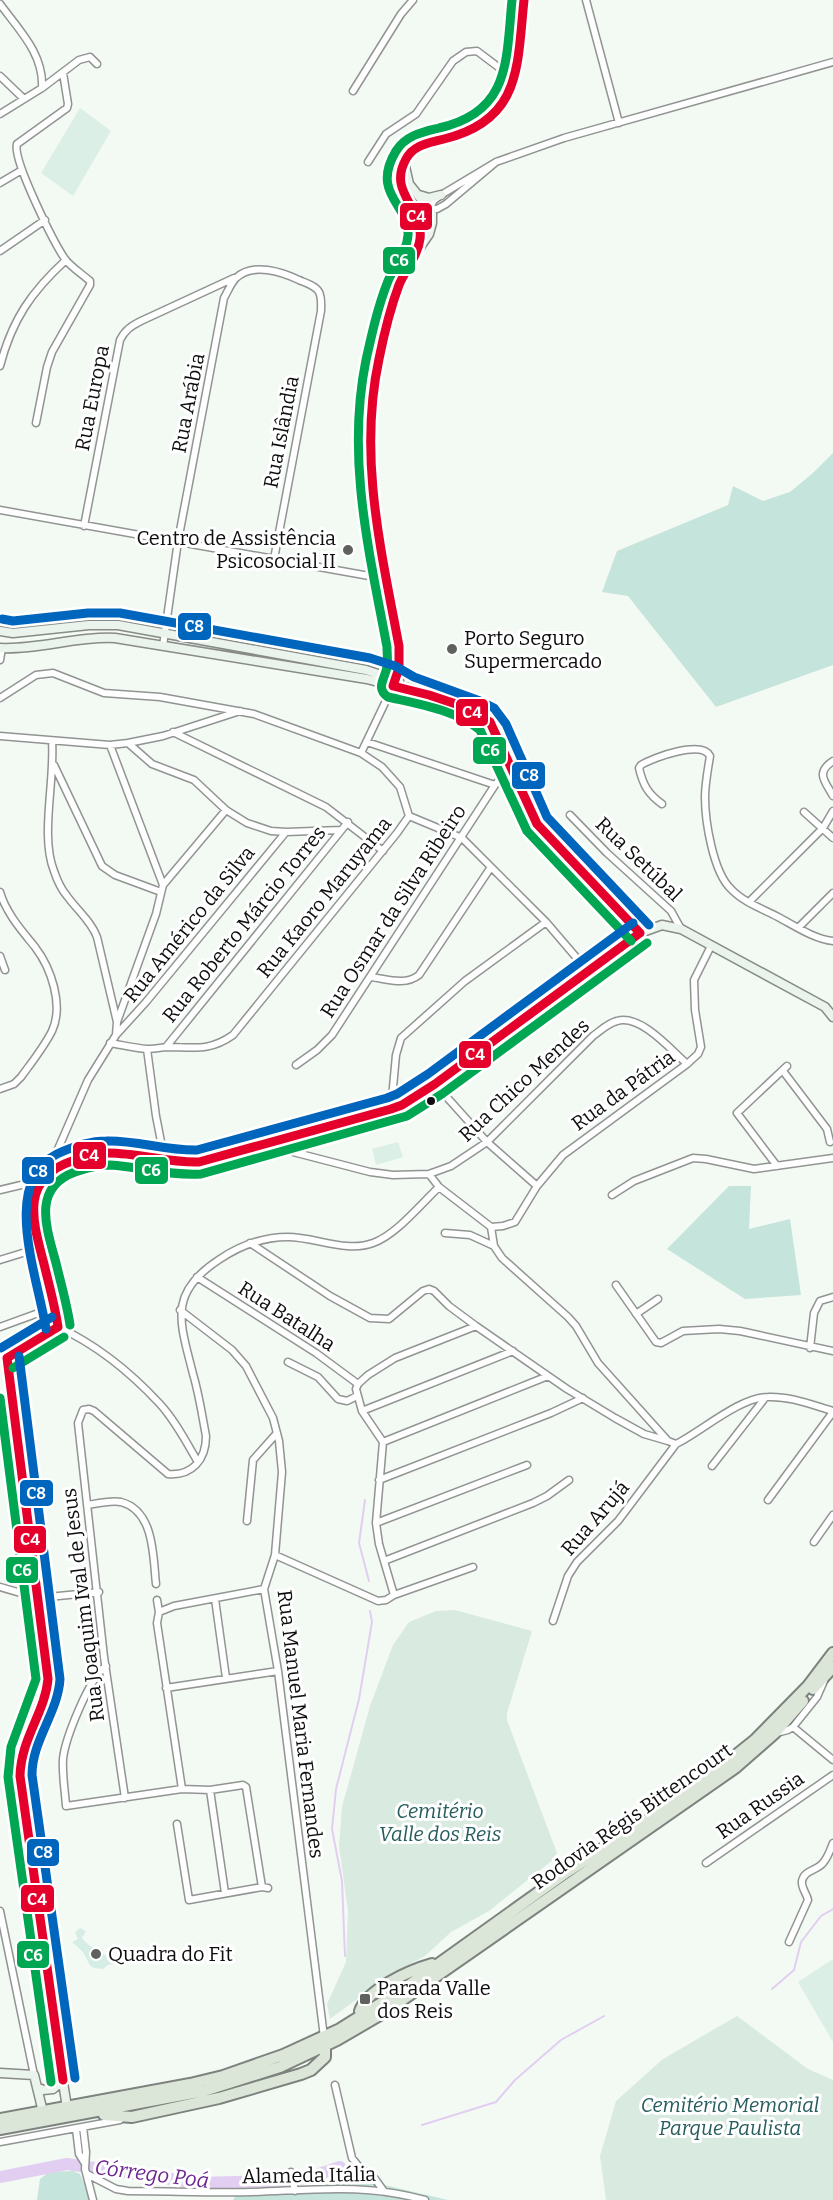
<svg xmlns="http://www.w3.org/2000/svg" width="833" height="2200" font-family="Bitter,serif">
<rect width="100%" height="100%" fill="#f3faf4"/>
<path fill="#d6ede5" d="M80 1928 86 1931 82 1938C90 1948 100 1952 110 1958V1962L118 1957 125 1947 138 1954 139 1960 108 1965 103 1969C88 1968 91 1966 84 1954 81 1949 76 1946 72 1942L78 1939 75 1932Z"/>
<path fill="#c5e4db" d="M833 453V665L716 707 628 596 602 592 617 551 728 505 733 486 763 501 790 492 813 473Z
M729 1186H751L749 1229 790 1219 801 1295 745 1299 667 1249Z
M73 2171 80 2174 89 2193 96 2200H37L40 2179 49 2172Z
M363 2180 448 2200H233L236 2195 246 2191 305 2188 343 2181Z"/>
<path fill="#d9eae1" d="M455 1610 532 1631 507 1713V1720L557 1853 554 1859 489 1911 451 1932 425 1956 391 1974 330 2019 327 2004 346 1962 348 1911 339 1846 342 1807 370 1706 393 1645 409 1622 436 1611Z
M737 2016 808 2069 833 2080V2200H606L600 2156 616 2101 663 2059Z"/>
<path fill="#dbefe6" d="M80 108 111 131 73 196 41 173Z
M398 1142 403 1157 376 1165 372 1149Z
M833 1959V2042L798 1982Z"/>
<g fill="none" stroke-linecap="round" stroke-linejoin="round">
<path stroke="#e2cef0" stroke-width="2" d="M365 1500 359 1543 369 1581
M345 1956 342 1881 332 1829 336 1789 359 1699 372 1622 370 1611
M772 1989 794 1970 801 1942 821 1916 833 1909
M422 2125 496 2102 515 2080 561 2040 604 2016"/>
<path stroke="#e2cef0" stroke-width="12" d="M0 2177 67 2164 198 2183 275 2181 307 2178 340 2167"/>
<g stroke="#919492" stroke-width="9">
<path id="street" d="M586 0 619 123
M0 4C19 30 44 54 42 88
M0 76 24 99
M353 91 401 14 413 0
M0 114 42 88 79 60 90 57 97 64
M368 162 386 134 416 114 453 61 466 52 477 51 514 79
M496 162 446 204 437 209 430 208 434 200 441 195 496 162 564 138 833 62
M0 183 22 170
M0 251 45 220
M0 366C12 320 31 292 66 260
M36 423 47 367 52 352 90 285V281C82 274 71 267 65 259 54 243 12 159 17 144L67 108 68 104 63 73
M0 510 386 579
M84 526 120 340C125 330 131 326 141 321L234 278
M163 646 178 541 224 298C228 291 231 283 236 278 253 262 282 272 299 280 306 283 316 286 319 292 322 298 321 305 321 311L274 559
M0 660 2 648
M0 698 36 675 53 673 104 693 160 697 254 714 361 753 382 767 400 787 409 816 397 833 233 1035C209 1052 193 1047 166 1047 159 1048 153 1049 147 1049 135 1048 122 1045 110 1043
M173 732 326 807 383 851
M0 736 110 745 128 743 152 764 194 780 226 810 247 823 271 831 286 832 341 830
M52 741C55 781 40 836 54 871 57 880 61 889 67 896 77 910 91 921 97 937L117 1022
M367 742 495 785
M128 743 163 736 240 711
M110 745 163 885
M361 753 393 686
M833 761C815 773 825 781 833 796
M54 765 102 866 115 875 161 892
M662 804C648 794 643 785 639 768L641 765C654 757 702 740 710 756 708 769 705 784 705 797 705 821 713 872 731 889 743 902 763 909 778 917 795 926 814 939 833 941
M804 812 833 838
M570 815 607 853 671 911 681 929
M409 816 462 838 546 922 587 970
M0 892C6 913 22 931 35 947 51 968 64 1005 52 1031 44 1047 32 1062 21 1077L14 1084 0 1089
M749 902 823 828 833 811
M798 928 833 893
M0 956 5 970
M371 977C387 979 405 986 419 975L491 867
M116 1035 146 1002 286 832
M166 1047 348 822
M147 1049 156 1116 165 1162
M296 1065 317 1050 332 1035 495 785 511 767
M783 1071 827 1129 830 1142
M435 1084 487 1142 537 1186
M391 1109 396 1055 401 1038 465 981 546 922
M266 1145 370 1172 393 1175 429 1174 451 1166 487 1142 593 1036C600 1031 608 1023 617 1021 641 1014 671 1050 687 1064
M777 1166 737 1113 787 1066
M48 1172 88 1080 116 1035 117 1022 156 914 163 885 226 810
M439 1187 491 1227 494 1246 502 1258 568 1317 576 1326 598 1363 668 1441 676 1444C702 1431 740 1397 768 1397 790 1396 812 1405 833 1411
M0 1190 42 1180
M612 1195 634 1181 693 1158 706 1159 754 1169 833 1158
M491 1227 503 1226 515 1222 537 1186 563 1155 687 1064 698 1054 701 1047 695 1010 694 980 711 946
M445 1233 470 1235 494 1246
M250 1243 330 1296 370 1318 389 1319 423 1291 429 1289 434 1291 449 1306 476 1326 567 1389 615 1418 644 1434 668 1441
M0 1260 39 1248
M197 1277 316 1353 358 1384
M616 1285 656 1342 661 1343 683 1331 719 1329 740 1331 833 1351
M180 1310 232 1350 246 1366 273 1418 279 1441 282 1472 275 1555 264 1589 278 1671 324 2037
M636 1314 658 1299
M0 1327 55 1307
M58 1327C95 1344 131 1373 159 1403 175 1420 186 1442 198 1462
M810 1348 814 1313 820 1301 833 1297
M288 1362 318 1377 338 1399 347 1401 357 1396
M362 1411 513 1351
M383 1442 548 1376
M712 1466 765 1398
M379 1480 551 1413 583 1398
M768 1500 833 1412
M88 1505C99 1503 111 1500 121 1502 155 1511 153 1558 156 1584
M247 1521 253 1460 277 1433
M376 1523 527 1465
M814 1542 833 1515
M275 1555 378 1601 386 1600 394 1595
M384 1561 533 1503 547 1496 569 1480
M473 1567 394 1595 379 1544 376 1523 383 1442 362 1411 356 1389 358 1384 368 1375 395 1358 476 1326
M0 1587 38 1598 99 1592
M215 1599 226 1678
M157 1600 159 1612
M553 1621 568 1576 577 1562 618 1521 676 1444
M106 1666C89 1678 65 1739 63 1759 62 1774 65 1791 66 1806L182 1789 210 1790 243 1785 246 1787 262 1887
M166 1688 278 1671
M793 1727 833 1760
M776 1733 788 1730 793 1727 817 1697 824 1681
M182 1789 157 1623 159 1612 174 1606 264 1589
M210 1790 225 1893
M125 1798 104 1657 78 1423 83 1410 89 1409 94 1411 168 1474C192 1476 206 1460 206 1436 202 1415 199 1394 193 1374 180 1322 167 1293 220 1259 241 1245 262 1237 288 1237 315 1237 347 1253 373 1243 396 1235 421 1204 439 1187L429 1174
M177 1824 189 1900 262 1887 268 1888
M706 1863 833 1775
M0 1911 34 2075
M789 1942 808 1900C807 1894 801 1888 802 1881 804 1871 814 1871 821 1865 827 1860 830 1851 833 1843
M335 2085 352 2158 360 2168 375 2179 383 2190
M83 2127 86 2152 85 2169 93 2200
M76 2129 79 2154 84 2162
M0 2142 120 2120
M291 2172 295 2191
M87 2174 116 2189 128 2191C169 2191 211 2193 252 2192 314 2190 364 2183 425 2200"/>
</g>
<g stroke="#888b88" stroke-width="11">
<path id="secondary" d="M404 162 409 184 432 213V223L429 234 420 247
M419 195 429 198 441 195
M421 229 430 208
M0 631 13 633 89 625H118L366 670 399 681
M0 648C39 650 76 636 115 638L367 679 393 686 409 688 476 712 486 717 495 729 537 824 640 933
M393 686 399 668V646C383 555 356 464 376 371 382 341 389 312 400 283 406 268 418 254 420 238 425 207 384 194 406 158 414 144 430 142 445 139 524 121 516 67 524 0
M0 2073 34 2075 43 2112
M37 2087 43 2090 53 2089 63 2080
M67 2107 56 2040 20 1776C19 1752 29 1732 38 1711 42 1700 48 1690 48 1679L7 1358 58 1327 55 1307 33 1222C32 1207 37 1185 47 1174 57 1163 93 1153 107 1153 140 1154 165 1164 199 1162L391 1109 402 1105 435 1084 640 933 662 925 681 929 825 1007 833 1017"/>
</g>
<g stroke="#7e827f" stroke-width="14">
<path id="highway" d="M813 1689 833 1667
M365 2021 360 2011C367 1989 411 1970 432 1964
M104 2115 132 2117 219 2098 301 2074 311 2070 325 2057V2041
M0 2119 190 2084 223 2076 283 2055 340 2029 402 1990 567 1872 652 1817 715 1772 755 1740 808 1686 833 1653
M0 2129 204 2091 280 2067 337 2040 385 2012 735 1768 775 1733 803 1701"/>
</g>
<use href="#street" stroke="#fdfefd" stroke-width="6"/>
<use href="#secondary" stroke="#eaf4ec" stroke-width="8"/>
<use href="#highway" stroke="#dce6d8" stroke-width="10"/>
<g stroke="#fff" stroke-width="14">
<path id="bus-1" d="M524 0C517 66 522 120 444 139 430 143 414 144 406 159 387 193 424 207 420 239 418 256 405 270 399 285 390 309 384 334 379 359 358 456 381 550 399 646V668L393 686 429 695 459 705 490 722 537 824 640 933
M58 1327C55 1306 49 1285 44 1264 33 1222 19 1179 72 1161 83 1157 96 1153 108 1153 139 1153 168 1163 199 1162L391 1109 402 1105 435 1084 640 933
M7 1358 48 1679C45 1713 21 1738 20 1776L63 2080
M7 1358 58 1327"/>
</g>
<g stroke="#fff" stroke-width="14">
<path id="bus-2" d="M512 0C506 60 511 112 439 128 423 132 406 135 396 151 370 194 410 205 408 235 407 252 394 266 388 281 378 306 372 333 366 360 346 457 369 551 387 647 387 653 388 661 387 667 385 679 375 688 388 697 419 704 455 710 480 730L527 831 631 941
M70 1325C67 1304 61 1284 56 1263 47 1229 31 1188 75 1172 86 1168 98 1165 110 1165 141 1167 170 1176 201 1174L407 1116 442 1094 647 943
M13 1368 64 1337
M0 1398 36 1679 11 1747 8 1777 51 2082"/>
</g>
<g stroke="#fff" stroke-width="14">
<path id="bus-3" d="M2 619 13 621 88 613H120L370 658 395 666 414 677 480 701 494 708 506 724 547 817 649 925
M46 1329C38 1277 0 1183 57 1154 72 1147 90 1141 106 1141 137 1140 166 1151 197 1150L387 1098 397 1094 428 1074 633 923
M1 1348 52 1317
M19 1356 60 1679C58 1713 32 1740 32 1775L75 2078"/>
</g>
<use href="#bus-1" stroke="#e4002b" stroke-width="9"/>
<use href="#bus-2" stroke="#00a651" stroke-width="9"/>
<use href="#bus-3" stroke="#0065bd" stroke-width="9"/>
</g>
<g fill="#5e615e" stroke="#fff" stroke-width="2">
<circle cx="348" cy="550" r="6"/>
<circle cx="452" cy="649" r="6"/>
<circle cx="96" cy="1954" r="6"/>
<rect x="359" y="1993" width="12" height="12" rx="3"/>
</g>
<circle fill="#0e0e0e" stroke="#fff" stroke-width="2" cx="431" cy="1101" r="5"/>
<g text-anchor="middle" stroke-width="6" stroke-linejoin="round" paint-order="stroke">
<g font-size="20" fill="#0e0e0e" stroke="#fff">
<text transform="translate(92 398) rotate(-79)" y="7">Rua Europa</text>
<text transform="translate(188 403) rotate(-79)" y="7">Rua Arábia</text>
<text transform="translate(281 432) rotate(-79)" y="7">Rua Islândia</text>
<text transform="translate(639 859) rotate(44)" y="7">Rua Setúbal</text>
<text transform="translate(324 897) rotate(-51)" y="7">Rua Kaoro Maruyama</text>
<text transform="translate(393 911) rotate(-57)" y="7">Rua Osmar da Silva Ribeiro</text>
<text transform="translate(189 924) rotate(-51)" y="7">Rua Américo da Silva</text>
<text transform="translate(244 924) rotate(-51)" y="7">Rua Roberto Márcio Torres</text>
<text transform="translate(524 1080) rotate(-43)" y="7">Rua Chico Mendes</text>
<text transform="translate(623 1090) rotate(-36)" y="7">Rua da Pátria</text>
<text transform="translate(287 1316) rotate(33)" y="7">Rua Batalha</text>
<text transform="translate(595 1518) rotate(-49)" y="7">Rua Arujá</text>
<text transform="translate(83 1605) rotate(-97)" y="7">Rua Joaquim Ival de Jesus</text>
<text transform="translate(301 1724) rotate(83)" y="7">Rua Manuel Maria Fernandes</text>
<text transform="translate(760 1805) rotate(-35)" y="7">Rua Russia</text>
<text transform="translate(632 1816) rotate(-35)" y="7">Rodovia Régis Bittencourt</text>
<text transform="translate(309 2175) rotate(-1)" y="7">Alameda Itália</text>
</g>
<g font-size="20" fill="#0e0e0e" stroke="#fff" text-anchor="start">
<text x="336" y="545" text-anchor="end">Centro de Assistência<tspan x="336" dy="23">Psicosocial II</tspan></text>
<text x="464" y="645">Porto Seguro<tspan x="464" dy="23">Supermercado</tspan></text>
<text x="108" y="1961">Quadra do Fit</text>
<text x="377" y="1995">Parada Valle<tspan x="377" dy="23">dos Reis</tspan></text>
</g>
<g font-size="20" font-style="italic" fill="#265c5d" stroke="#fff">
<text x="440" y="1818">Cemitério<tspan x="440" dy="23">Valle dos Reis</tspan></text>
<text x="730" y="2112">Cemitério Memorial<tspan x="730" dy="23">Parque Paulista</tspan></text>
</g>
<g font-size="21" font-style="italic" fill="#6c278f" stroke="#fff">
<text transform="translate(152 2174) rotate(7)" y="7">Córrego Poá</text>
</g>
</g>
<g stroke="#fff" stroke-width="2">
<rect x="399" y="202" width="34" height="29" rx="6" fill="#e4002b"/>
<rect x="382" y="246" width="34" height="29" rx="6" fill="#00a651"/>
<rect x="177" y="612" width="35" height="29" rx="6" fill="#0065bd"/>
<rect x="455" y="698" width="34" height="29" rx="6" fill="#e4002b"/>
<rect x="472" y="736" width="35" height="29" rx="6" fill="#00a651"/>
<rect x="511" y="761" width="35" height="29" rx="6" fill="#0065bd"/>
<rect x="458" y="1040" width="34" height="29" rx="6" fill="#e4002b"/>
<rect x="72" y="1141" width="35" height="29" rx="6" fill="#e4002b"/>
<rect x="134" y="1156" width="35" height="29" rx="6" fill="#00a651"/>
<rect x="21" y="1156" width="34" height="29" rx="6" fill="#0065bd"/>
<rect x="19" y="1479" width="35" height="28" rx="6" fill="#0065bd"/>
<rect x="13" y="1525" width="34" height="29" rx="6" fill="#e4002b"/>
<rect x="5" y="1556" width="34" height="28" rx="6" fill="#00a651"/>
<rect x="26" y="1838" width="34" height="29" rx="6" fill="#0065bd"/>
<rect x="20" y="1884" width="35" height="29" rx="6" fill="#e4002b"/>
<rect x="16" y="1940" width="34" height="29" rx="6" fill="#00a651"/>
</g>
<g font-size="16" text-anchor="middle" font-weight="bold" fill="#fff">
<text x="416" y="222">C4</text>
<text x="399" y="266">C6</text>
<text x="194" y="632">C8</text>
<text x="472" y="718">C4</text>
<text x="490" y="756">C6</text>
<text x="529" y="781">C8</text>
<text x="475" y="1060">C4</text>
<text x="89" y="1161">C4</text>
<text x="151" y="1176">C6</text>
<text x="38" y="1177">C8</text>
<text x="36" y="1499">C8</text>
<text x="30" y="1545">C4</text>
<text x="22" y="1576">C6</text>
<text x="43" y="1858">C8</text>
<text x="37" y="1905">C4</text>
<text x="33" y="1961">C6</text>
</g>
</svg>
